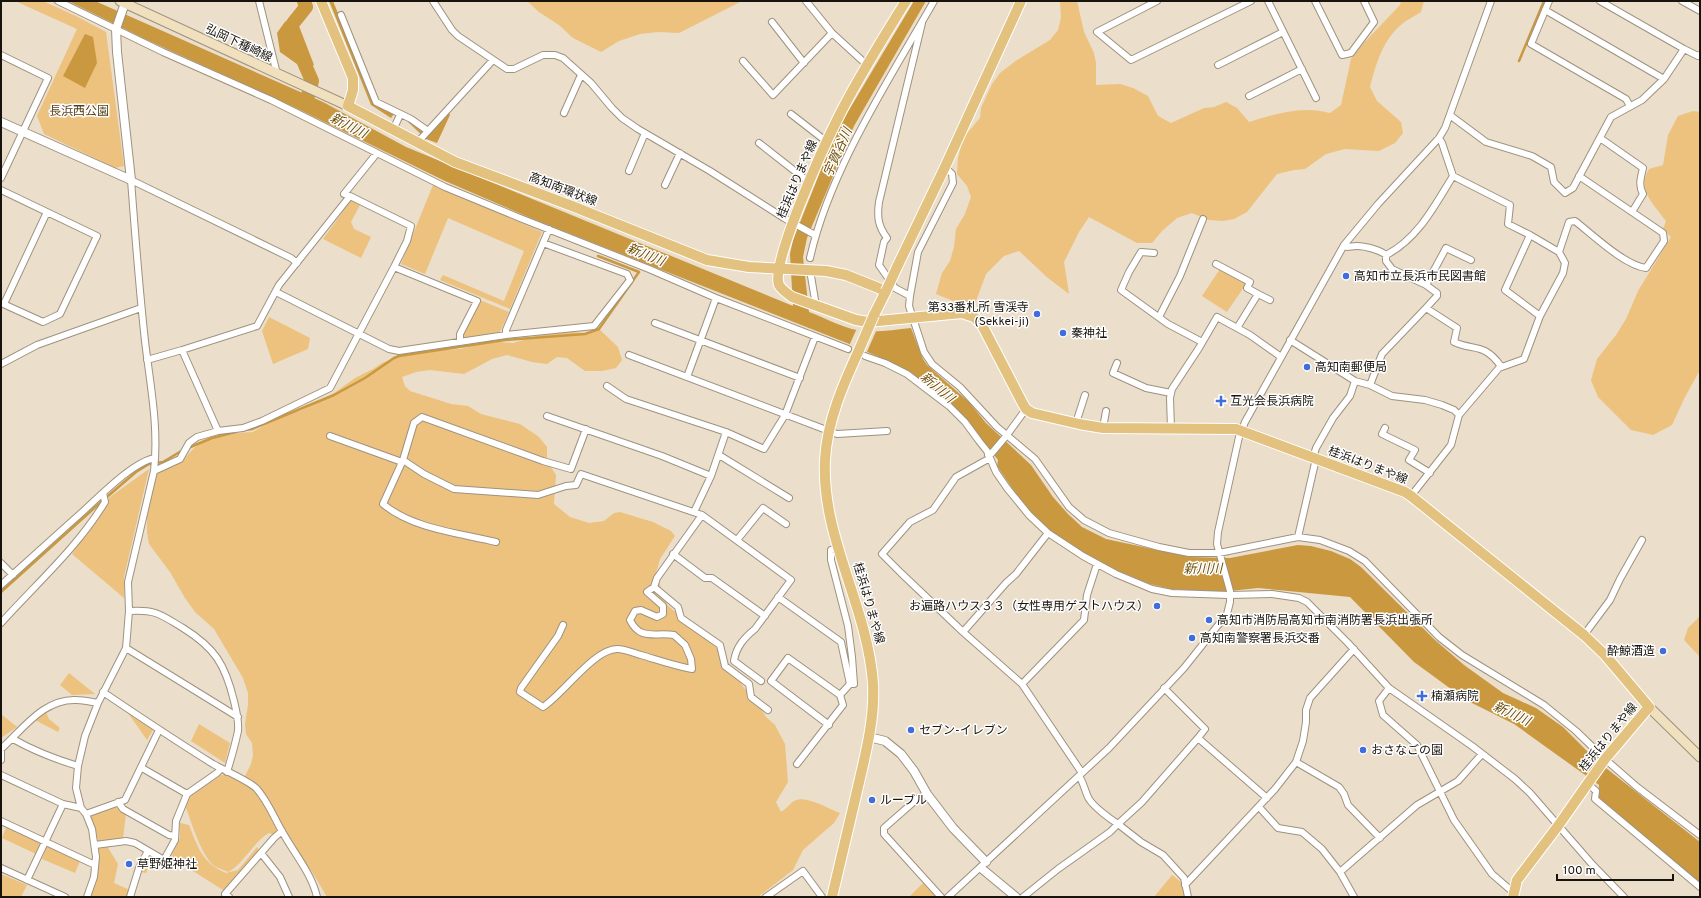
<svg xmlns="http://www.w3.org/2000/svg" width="1701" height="898" font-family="Overpass,'Noto Sans JP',sans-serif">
<rect width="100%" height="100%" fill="#ebdeca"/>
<path fill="#ecc27e" d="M15 1H43L76 16 106 32 124 166 115 168 44 134 37 116 77 29Z
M527 1H742L679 33 658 32 640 34 619 41 601 52 573 38 559 25 539 12Z
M1060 1H1077L1084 32 1094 53 1096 63V85L1120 84 1133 88 1148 96 1158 116 1171 123 1204 108 1214 107 1226 102 1237 108 1249 122C1276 114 1302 105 1330 113L1341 105 1351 59 1360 47 1400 5 1401 1H1424L1421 12C1415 16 1408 19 1402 24 1383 39 1376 64 1370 87L1377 101 1401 122 1403 133 1395 143 1379 151 1345 149 1326 154 1305 169 1294 170 1277 174 1247 212 1234 219 1223 221 1209 220 1192 213 1177 218 1162 231 1152 243H1137L1089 217 1079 232 1064 262 1069 294 1048 278 1019 251 1004 256 986 274 973 309 936 294 942 273 950 261 954 247 956 229 965 214 971 197 967 186 957 174 958 158 963 138 980 118 981 108 992 84 1000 73 1017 60 1050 40 1058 30 1061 18Z
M1693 111 1700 112V370L1685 397 1672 425 1653 435 1631 430 1598 397 1591 380 1597 359 1616 335 1626 319 1638 291 1671 237 1663 229 1666 221C1654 205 1636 189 1649 169L1663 165 1668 135 1678 116Z
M433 185 542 232 510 309 440 280 443 275 504 301 524 251 448 218 425 274 401 264Z
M352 199 360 205 351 222 354 229 371 237 361 258 323 239Z
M1220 269 1246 284 1227 312 1202 296Z
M480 300 509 312 500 332 464 338V332Z
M269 317 310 338 308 349 273 364 262 331Z
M599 329 618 347 622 360 616 368 602 371H585L567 358 557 357 547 364 532 362 507 355 492 359 464 374 430 370 416 372 402 377 405 386 410 391 451 404 468 406 481 414 520 424 539 437 547 447V461L556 475 554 504 570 517 589 523 604 521 614 513 620 512 653 522 671 531 675 536 660 559 656 573 667 605 698 630 723 654 744 688 754 697 766 717 775 725 785 744 788 782 776 802 781 812C786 809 791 802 796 800 808 796 829 809 840 813L834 823 803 850 793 870 758 897H327C318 881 298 846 281 838 277 836 273 835 269 833 252 843 245 863 228 872 225 870 220 869 216 867 202 859 191 821 185 805L189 797 221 775 245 776 251 764 253 755 252 743 246 734 245 724 248 705V693L243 678 214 629 195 612 185 598 170 572 149 544 147 533V498L153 476 184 459 195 447 206 440 238 433 253 432 284 413 300 411 330 396 355 378 373 369 382 363 410 352 461 349 479 344 498 342 513 343 555 331 588 333Z
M149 469 124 577V598L72 554 101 512 110 497Z
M1699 617H1700V657L1684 640 1688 628Z
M69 673 95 694 72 695 60 685Z
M46 712 49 719 60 728 58 732 35 720Z
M128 713 153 730 147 740Z
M1 714 17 727 1 738Z
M199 724 230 743 225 763 191 741Z
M114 806 126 814 123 838 99 842 89 815Z
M180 823 189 825C198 847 202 863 226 873L238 870 257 847 261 853 223 890 171 857 180 838Z
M6 828 40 843 36 854 2 838Z
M47 846 80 861 75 873 42 859Z
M107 846 118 864 114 883 130 890 127 897H91L97 875 98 848Z
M148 855 153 858 146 873 141 872Z
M1 874 27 885 21 897H1Z
M1172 875 1181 882 1186 897H1154Z
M924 882 938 897H909Z"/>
<path fill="#ca983f" d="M68 1H95L323 102 406 147 793 306 790 254 793 240 822 167 843 120 914 1H926L854 126 807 238 803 257 809 312C823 317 837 325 852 329 871 334 892 330 911 328L923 359 927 365 969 402 986 423 1031 465 1053 497 1068 514 1082 527 1106 539 1190 557 1230 558 1298 545 1311 546 1331 551 1350 559 1361 567 1435 640 1464 665 1503 693 1536 708 1563 727 1597 761 1700 842V883L1598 797 1599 785 1514 724 1466 700 1414 662 1350 597 1258 588 1220 592 1171 589 1150 584 1111 568 1064 542 1046 529 1023 504 997 466 998 460 961 413 925 383 888 361 847 343 533 219 445 181 298 109 147 40Z
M329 1H333L375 104 394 114 391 118 371 105Z
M302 5 307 10 296 24 297 26H299L314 65 304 69 280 52 277 33 284 23Z
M85 34 93 37 97 63 85 88 63 76Z
M449 113 450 115 437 143 426 139 408 122 409 120 430 134Z"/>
<path fill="#ebdeca" d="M857 328 877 329 866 354 849 346Z"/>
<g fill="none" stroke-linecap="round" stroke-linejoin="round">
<path stroke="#ca983f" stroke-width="2.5" d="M1519 61 1544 1
M245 430 252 429 334 395 365 378 394 358 399 356 505 340 585 334 599 329 639 272 598 256
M188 448 212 438 236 432
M1 592 101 502 136 472 149 464 163 462 183 450"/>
<path stroke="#ca983f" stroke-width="14" d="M294 22 306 7 304 1
M299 51 312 81 306 103"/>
<g stroke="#9e9280" stroke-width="8">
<path id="minor" d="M58 1 163 52 271 100 445 187 520 218 649 269 716 298 848 349
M259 1 277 74
M433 1 452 30 458 36 507 69H514L543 55H555L563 58 591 83 612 108 622 118 638 129 710 171 784 218 815 235
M806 1 832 33 867 65
M1157 1 1097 32 1131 60 1251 1
M1268 1 1316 98
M1315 1 1342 55 1351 53 1374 22 1364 1
M1549 1 1531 44 1626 99 1630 106
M1600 1 1684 49 1698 56 1700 55
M1682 1 1700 11
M1545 10 1664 79
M341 15 376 102 411 119 428 131
M772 22 804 63
M1 55 48 78 1 178
M743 61 773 95 832 33
M1218 65 1283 32
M1249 96 1302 69
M564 113 581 75
M791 114 827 142
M1451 116 1486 142 1532 156 1551 167 1554 182 1565 193 1573 188 1611 117 1642 100 1664 79 1684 49
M393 130 400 115
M1439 138 1442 143 1453 176 1510 205 1508 224 1530 235
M1600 138 1643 168C1641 177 1638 185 1643 194L1632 212
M417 143 493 60
M759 143 810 183
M945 167 952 174 953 183 918 252 910 296 909 306 924 352 932 364 960 387 997 427 1035 459 1069 507 1084 520 1109 533 1159 547 1189 553H1219L1298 537 1320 540 1349 551 1365 561 1439 637 1462 655 1544 705 1576 731 1605 759 1637 787 1700 835
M629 171 645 133
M131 180 291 258 297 263
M665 185 680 153
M1 190 97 236 60 314 43 322 1 303
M350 196 344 194 377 153
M1344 245 1347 247C1350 247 1353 246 1357 246 1365 246 1380 250 1386 255 1418 239 1435 205 1453 176
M1154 253 1141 252 1129 272 1121 290 1168 324 1202 342
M1386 255V261L1392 269 1426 285 1446 248 1471 260
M810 258C830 169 889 80 934 1
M1216 264 1250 282 1247 288 1258 294 1237 328
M394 267 477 301 460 334V342
M811 276 816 306
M1426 285 1437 293V296L1426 308 1457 328 1454 342C1474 351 1484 343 1500 365L1499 368
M276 292 389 349 399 351 506 335 594 326 630 280 627 274 543 243
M1258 294 1270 300
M910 296 895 288 879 265 884 242 887 238C878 226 877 217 879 202L922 23
M4 304 47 212
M1540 316 1505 290 1530 235 1559 252
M1159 317 1180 276 1203 219
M655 323 800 378
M506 335V330L549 229
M1290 340 1355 381 1370 385 1392 396 1425 400 1442 405 1454 410 1459 415
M182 350 218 431
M629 355 837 434 887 431
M865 356 885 363 907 374 949 406 965 422 979 441 987 451 996 472 1007 488 1029 515 1048 533 1083 556 1116 574 1152 589 1172 593 1229 595 1272 594 1299 598 1307 602 1348 643 1389 688 1472 746 1515 779 1530 793 1591 863 1624 897
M147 360 182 350 257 326 279 285 350 196 411 226 407 241 394 267 330 388 262 421 243 428 218 431 197 437 189 443 180 459 154 471
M1117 363 1113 373 1146 388 1171 393
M1 364 37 345 141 308
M687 377 716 298
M1370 385 1382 354 1426 308
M607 386 626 399 726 432 764 449 785 415 815 337
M547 416 662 456 711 476
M1076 423 1085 395
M1103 428 1106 411
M1385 428 1382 434 1415 450 1409 460 1430 473
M1171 429 1170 398 1172 389 1199 348 1217 317 1250 335 1281 357
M330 436 402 462
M719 455 789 498
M988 455 991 454 1007 435 1026 409
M990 458 956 477 933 510 910 522 882 554 901 573 963 632 1022 684 1082 773
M403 460 424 474 454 489 538 495 566 486 576 485 581 474 702 515 791 580 755 629C744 638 736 647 734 661L761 681
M1411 496 1451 445 1459 415 1499 368 1524 359 1540 316 1563 273 1565 263 1559 252 1569 222 1575 221C1593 235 1624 265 1646 268L1664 241 1663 233 1579 176
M694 512 711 476 726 432
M1298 537 1315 463 1313 458 1316 448 1333 418 1350 396 1355 381
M737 540 763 508 786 524
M496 542C459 533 413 529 383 504L403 460 414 423 422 417 543 461 571 469 586 429
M673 554 705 578H712L765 616
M1 563 13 575
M1 585C27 562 53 538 79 515 97 499 132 462 155 458
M654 587 678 607 681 618 720 645 725 666 749 684 751 697 768 710
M778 597 841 642 850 684H854L852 657 848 626 831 560V550L839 548
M129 611C156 609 161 615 183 628 215 648 225 664 234 701 236 710 239 720 238 731 235 745 231 759 227 772
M1 623C37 583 77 548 105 502L103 493
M563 625 558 636 521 688 520 692 543 707C563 694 594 649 617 649 625 649 634 653 641 655 658 660 675 666 692 669L691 659 685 645 674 635C655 632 640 641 630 620L635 611 641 610 657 617 663 614V606L647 592 654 587 657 578 702 515
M963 632 1006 583 1016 574 1048 533
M1584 635 1610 600 1620 579 1642 540
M126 648 238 717
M1022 684 1084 620 1087 595 1097 564
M1164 688 1205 729 1198 738 1267 798
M1389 688 1379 701 1383 715 1417 745 1454 820 1492 874 1514 893
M103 692C140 717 176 741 213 764 224 770 249 781 256 788 268 801 274 818 283 833 294 853 312 874 317 897
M840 695 850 684
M13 739C34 751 55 759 78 766
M1 749C23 729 44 698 77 700 84 700 91 702 98 703
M1 751V760
M1296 762 1339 787 1344 794 1348 805 1380 838
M797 764 843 705 840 695 788 658 771 681 829 725
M142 768 187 794 217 773 221 769
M1 775 63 804 81 808
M1079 776C1084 783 1085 792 1089 799 1094 807 1110 819 1118 824L1142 802 1198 738
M1587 783 1596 791 1595 799 1700 887
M927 794 917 799 884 828V834L941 897
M118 802 123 809 169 835 175 836
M1259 807 1278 828 1302 832 1322 849 1340 872 1354 897
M86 814 125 800 159 730
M1 821 95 865
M95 845 126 841 135 843 164 860 175 840 176 821 187 794
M261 853 280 877 289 897
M1 868 65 897
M1340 872 1417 805 1458 781 1482 754
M27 880 63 804
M1185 885 1275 789 1296 762 1303 741 1306 722V710L1310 698 1354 649
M87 897 94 877 96 857 92 829 86 814 81 808 76 788 78 766 85 736 98 703 126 648 129 611 128 582 154 471C159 427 150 384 145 341 139 287 135 233 131 180
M130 897 139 868 148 851
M229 897 225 894 274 838 282 831
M766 897 803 871 822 897
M948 897 1109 748 1184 668 1227 614 1230 602V591L1217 544 1218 532 1239 437 1245 422 1344 245 1378 204 1439 138 1445 128 1491 1
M1023 897 1058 869 1110 832 1118 824 1141 842 1163 855 1184 878 1188 897"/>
</g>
<g stroke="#9e9280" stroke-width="10">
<path id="tertiary" d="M1 122 131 180 117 52 116 29 125 3
M869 737 885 741 901 754 914 771 927 794 953 828 986 862
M981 868 1016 897"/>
</g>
<g stroke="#9e9280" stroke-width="11">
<path id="secondary" d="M120 1 348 106
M1649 707 1700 757"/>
</g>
<g stroke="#fff" stroke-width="12">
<path id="primary" d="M321 1 353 78V90L348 106 455 162 572 206 707 260 749 267 826 271 846 275 886 291 874 315
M906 1C882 40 857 79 837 120 825 144 770 264 779 285 782 290 788 294 792 297L856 320 868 322 962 313 974 317 982 325 1023 404 1026 409 1032 413 1079 424 1103 428 1236 429 1405 492 1411 496 1584 635 1605 655 1649 707 1605 759 1558 826 1517 880 1513 897
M897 267 945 167 1021 1
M832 897C840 862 849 826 857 791 865 756 875 720 873 684 868 607 821 537 825 460 827 421 843 385 859 350"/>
</g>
<use href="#minor" stroke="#fff" stroke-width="6"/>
<use href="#tertiary" stroke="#fff" stroke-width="8"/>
<use href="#secondary" stroke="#f1e0be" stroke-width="9"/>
<use href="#primary" stroke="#e3c17e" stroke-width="10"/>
<g stroke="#fff" stroke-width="12" stroke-linecap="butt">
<path id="primary-bridge" d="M886 291 897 267
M859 350 874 315"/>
</g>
<use href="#primary-bridge" stroke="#e3c17e" stroke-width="10"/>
</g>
<g fill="#3f6dde" stroke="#fff" stroke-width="1.5">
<circle cx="1346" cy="276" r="4"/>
<circle cx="1037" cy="314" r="4"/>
<circle cx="1063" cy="333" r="4"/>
<circle cx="1307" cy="367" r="4"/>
<path d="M1219 395h4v4h4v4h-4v4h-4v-4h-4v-4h4z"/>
<circle cx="1157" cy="606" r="4"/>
<circle cx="1209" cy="620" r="4"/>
<circle cx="1192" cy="638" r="4"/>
<circle cx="1663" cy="651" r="4"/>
<path d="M1420 690h4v4h4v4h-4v4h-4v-4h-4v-4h4z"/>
<circle cx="911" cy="730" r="4"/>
<circle cx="1363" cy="750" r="4"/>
<circle cx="872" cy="800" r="4"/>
<circle cx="129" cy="864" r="4"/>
</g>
<g text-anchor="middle" stroke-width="3" stroke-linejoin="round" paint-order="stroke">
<g font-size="12" fill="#18140d" stroke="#fff">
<text transform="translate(239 43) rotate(25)" y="4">弘岡下種崎線</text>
<text transform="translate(797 179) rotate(-67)" y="4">桂浜はりまや線</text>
<text transform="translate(563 189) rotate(21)" y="4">高知南環状線</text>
<text transform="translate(1368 465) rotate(21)" y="4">桂浜はりまや線</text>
<text transform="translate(869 603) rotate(74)" y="4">桂浜はりまや線</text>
<text transform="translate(1608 737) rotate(-51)" y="4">桂浜はりまや線</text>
</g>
<g font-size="12" fill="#553f1b" stroke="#fff">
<text x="79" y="115">長浜西公園</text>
</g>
<g font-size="12" fill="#18140d" stroke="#fff" text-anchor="start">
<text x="1354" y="280">高知市立長浜市民図書館</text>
<text x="1029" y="311" text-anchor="end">第33番札所 雪渓寺<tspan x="1029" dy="14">(Sekkei-ji)</tspan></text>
<text x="1071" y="337">秦神社</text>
<text x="1315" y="371">高知南郵便局</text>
<text x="1230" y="405">互光会長浜病院</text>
<text x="1149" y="610" text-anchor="end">お遍路ハウス３３（女性専用ゲストハウス）</text>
<text x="1217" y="624">高知市消防局高知市南消防署長浜出張所</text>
<text x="1200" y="642">高知南警察署長浜交番</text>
<text x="1655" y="655" text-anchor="end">酔鯨酒造</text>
<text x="1431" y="700">楠瀬病院</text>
<text x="919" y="734">セブン-イレブン</text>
<text x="1371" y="754">おさなごの園</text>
<text x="880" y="804">ルーブル</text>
<text x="137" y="868">草野姫神社</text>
</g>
<g font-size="13" font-style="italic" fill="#6f4e06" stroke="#fff">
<text transform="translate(349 125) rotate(27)" y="5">新川川</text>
<text transform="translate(837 152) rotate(-66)" y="5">宇賀谷川</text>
<text transform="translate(646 254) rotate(22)" y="5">新川川</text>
<text transform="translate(938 387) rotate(40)" y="5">新川川</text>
<text transform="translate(1203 568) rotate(-1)" y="5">新川川</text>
<text transform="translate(1512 713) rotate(25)" y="5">新川川</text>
</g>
</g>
<rect width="1701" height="898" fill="none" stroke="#18140d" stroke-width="4"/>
<path d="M1557 874v6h116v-6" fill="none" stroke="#18140d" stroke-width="2"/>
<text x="1563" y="874" font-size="12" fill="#18140d" stroke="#ffffff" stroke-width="3" paint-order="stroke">100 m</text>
</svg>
